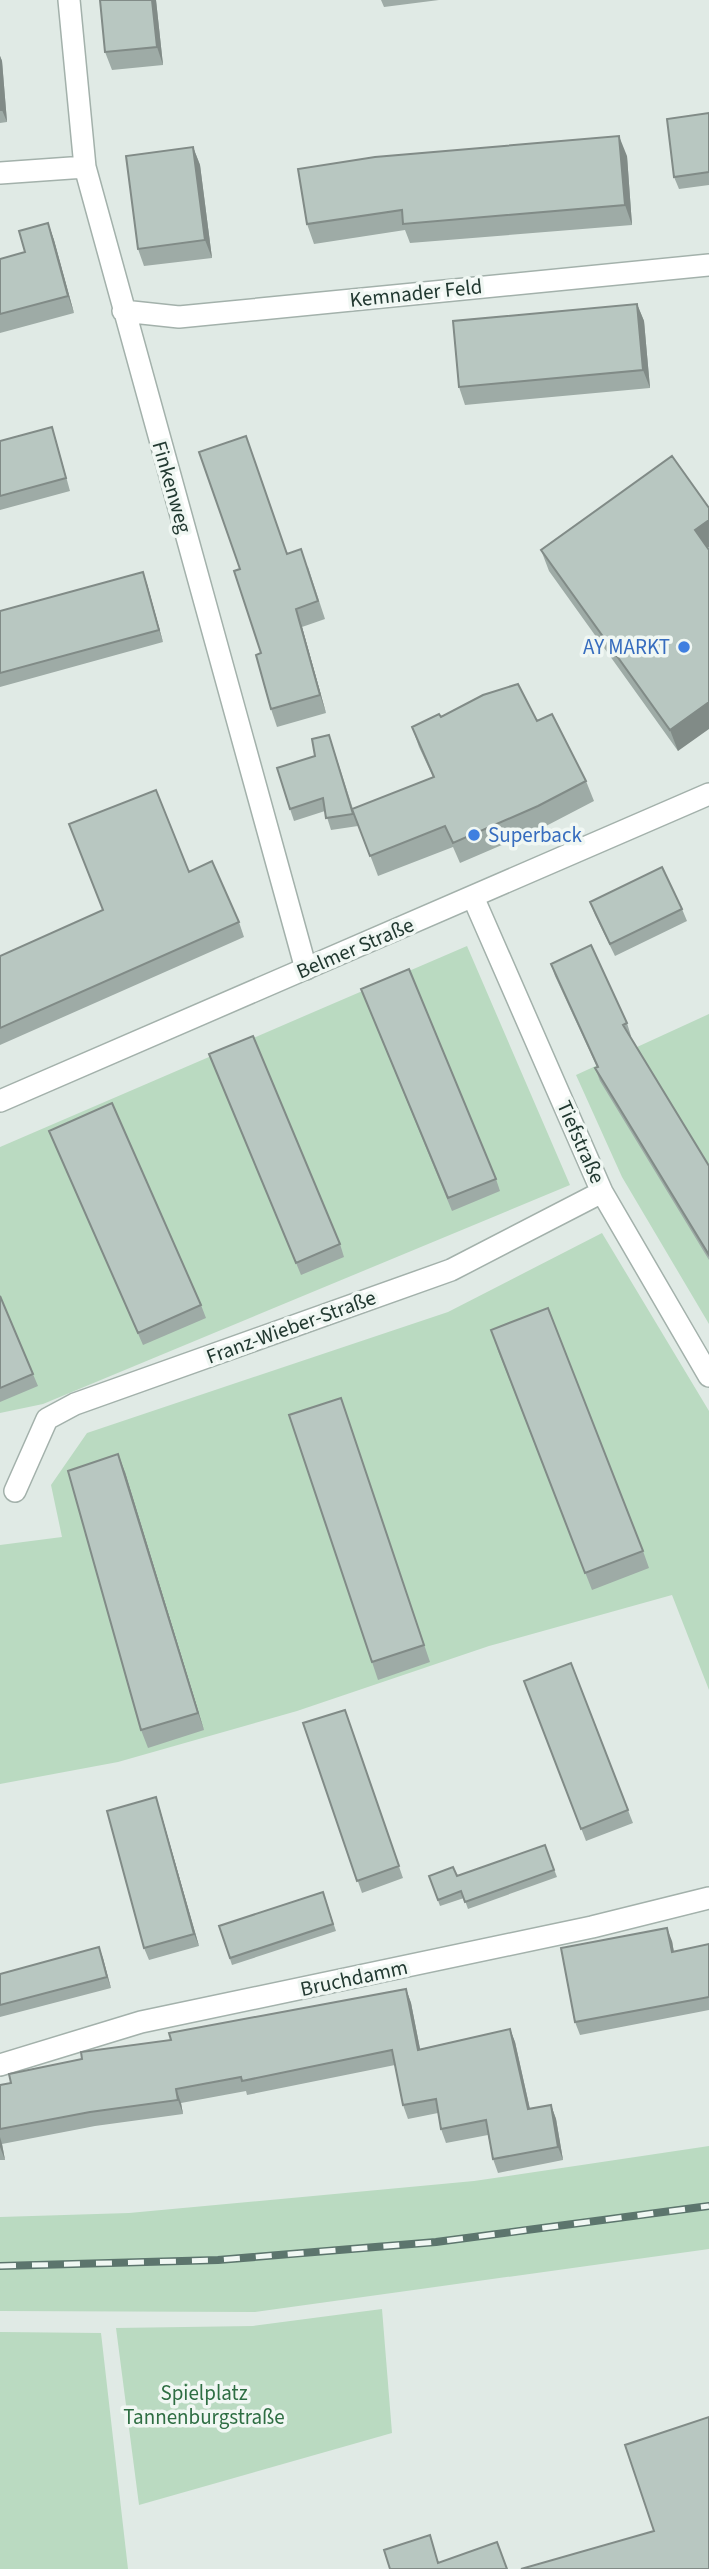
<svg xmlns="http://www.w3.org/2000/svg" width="709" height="2569" font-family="'Source Sans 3',sans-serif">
<rect width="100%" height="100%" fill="#e0eae5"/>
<path fill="#badac1" d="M467,946L570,1185L43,1404L0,1413V1147Z
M709,1014V1324L622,1177L576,1075Z
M602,1233L709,1411V1690L672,1595L489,1646L297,1711L118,1762L0,1784V1545L62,1537L51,1485L87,1433L448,1312Z
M709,2146V2249L255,2312L0,2311V2217L129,2213L474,2181Z
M382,2309L392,2433L139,2505L116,2328L253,2326Z
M0,2332L101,2333L128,2569H0Z"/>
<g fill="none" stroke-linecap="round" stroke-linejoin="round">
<defs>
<path id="minor" d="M69,0L85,167L306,969
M0,173L85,167
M123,311L179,317L709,265
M473,897L602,1192L709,1376
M15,1491L47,1419L75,1404L451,1270L602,1192
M0,2065L141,2022L592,1927L709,1898"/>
<path id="tertiary" d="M0,1101L709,794"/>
</defs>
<use href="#minor" stroke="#a3b1ab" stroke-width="24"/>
<use href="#tertiary" stroke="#a3b1ab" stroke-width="24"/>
<use href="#minor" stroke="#fff" stroke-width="21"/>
<use href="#tertiary" stroke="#fff" stroke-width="21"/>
<defs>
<path id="rail" d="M0,2266L218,2260L436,2242L709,2206"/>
</defs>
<use href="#rail" stroke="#5c756d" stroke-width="8"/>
<use href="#rail" stroke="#f0f7f3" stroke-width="5" stroke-dasharray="16" stroke-linecap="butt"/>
</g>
<path fill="#9eaba6" d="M99,0H156L163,65L112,70L105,52L100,0Z
M381,0H439L384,7Z
M0,56L2,61L7,122L0,123Z
M709,113V185L679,189L674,177Z
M193,147L200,165L212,258L144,266L138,249Z
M627,156L632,225L410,243L405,230L314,244L307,224Z
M48,223L54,240L74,313L0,333V259L25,252Z
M637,304L644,321L650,388L465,405L459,387Z
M52,427L56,440L70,491L0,510V441Z
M708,548L678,751L549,571L541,550Z
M287,553L308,567L325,619L302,627L326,713L277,727L271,709L261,653Z
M147,584L163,642L0,687V611Z
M441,717L537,721L586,781L594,801L546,826L460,863L453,847L378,876L354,813L358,826L331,830L325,811L294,821L290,809L315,756L333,747L353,809L433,777L419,747L412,727Z
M189,872L239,922L244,937L0,1045V956Z
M590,902L682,909L687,921L615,956L595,915Z
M551,964L627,1023L631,1036H630L709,1166V1260L600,1081L595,1068L597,1067L555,976Z
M361,989L496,1179L500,1191L452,1211Z
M210,1054L340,1244L344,1257L301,1275Z
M49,1131L201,1305L206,1318L143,1345Z
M0,1296L38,1386L0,1402Z
M497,1348L643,1551L649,1568L592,1590Z
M347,1416L430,1662L378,1680L372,1662Z
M125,1472L204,1730L148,1748L141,1730Z
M571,1663L633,1823L586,1841L524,1681Z
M345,1710L403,1878L362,1893L303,1723Z
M160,1810L199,1946L149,1960L144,1948Z
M545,1845L557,1877L468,1909L464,1898L440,1906L429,1876H457Z
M323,1892L336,1931L232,1965L219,1926Z
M672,1941L674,1952L709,1944V2010L580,2035L575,2022Z
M99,1947L111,1988L0,2017V1974Z
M406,1989L411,2003L420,2049L510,2029L515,2042L530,2109L551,2105L556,2119L563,2160L498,2173L493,2159L488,2135L446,2143L441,2129L438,2113L408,2119L403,2105L395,2065L247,2095L246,2091L181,2103L183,2114L95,2126L2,2144L5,2160H0V2085L11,2083L82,2059Z"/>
<path fill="#818b87" d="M152,0H156L163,65L157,47Z
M0,56L2,61L7,122L2,110L0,83Z
M619,136L627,156L632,225L625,205Z
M193,147L200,165L212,258L205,240Z
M48,223L54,240L74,313L68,296Z
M637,304L644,321L650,388L643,370Z
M709,520V547L703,552L695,530Z
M143,572L147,584L163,642L159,630Z
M296,609L302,627L326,713L320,695Z
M709,702V729L678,751L670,730Z
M118,1454L125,1472L204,1730L198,1713Z
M156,1797L160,1810L199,1946L194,1934Z
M667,1928L672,1941L676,1965L672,1952Z
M99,1947L103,1958L111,1988L107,1977Z
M406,1989L411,2003L423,2064L418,2050Z
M510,2029L515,2042L533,2123L528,2109Z
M176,2089L181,2103L183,2114L178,2100Z
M551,2105L556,2119L563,2160L558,2147Z
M0,2137L2,2144L5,2160L0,2147Z"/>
<path fill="#b8c7c1" stroke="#818b87" stroke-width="2" d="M100,0H152L157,47L105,52Z
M0,83L2,110H0Z
M709,113V172L674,177L667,119Z
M619,136L625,205L403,224L402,210L307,224L298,169L375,157Z
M193,147L205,240L138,249L126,156Z
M48,223L68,296L0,314V259L25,252L19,231Z
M637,304L643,370L459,387L453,321Z
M52,427L66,478L0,496V441Z
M246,436L287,554L301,549L318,601L296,609L320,695L271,709L256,655L261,653L234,571L240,569L199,452Z
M672,456L709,508V520L695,530L709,550V702L670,730L541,550Z
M143,572L159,630L0,673V611Z
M518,684L537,721L552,714L586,781L538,806L453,843L445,826L370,856L352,809L434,777L412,727L439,714L441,717L483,695Z
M329,735L353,814L326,818L323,798L290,809L277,768L315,756L312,739Z
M156,790L189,872L212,861L239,922L0,1028V956L103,910L69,824Z
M662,867L682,909L610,944L590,902Z
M591,945L627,1023L623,1025L709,1166V1255L595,1068L598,1067L551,964Z
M409,969L496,1179L448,1198L361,989Z
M253,1036L340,1244L296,1263L209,1054Z
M112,1103L201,1305L138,1333L49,1131Z
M0,1296L33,1374L0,1388Z
M548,1308L643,1551L585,1573L491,1330Z
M341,1398L424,1645L372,1662L289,1415Z
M118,1454L198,1713L141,1730L68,1471Z
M571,1663L628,1810L581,1829L524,1681Z
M345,1710L399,1866L357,1881L303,1723Z
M156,1797L194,1934L144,1948L107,1811Z
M545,1845L554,1870L465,1902L461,1891L438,1900L429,1876L453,1867L457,1876Z
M323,1892L333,1924L230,1958L219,1926Z
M667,1928L672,1952L709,1944V1997L575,2022L561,1948Z
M99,1947L107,1977L0,2005V1974Z
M406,1989L418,2050L510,2029L528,2109L551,2105L558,2147L493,2159L486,2120L441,2129L436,2099L403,2105L392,2050L242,2081L241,2077L176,2089L178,2100L90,2112L0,2129V2085L11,2083L9,2074L82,2059L81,2052L171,2040L169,2033Z
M709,2417V2569H521L654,2531L625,2445Z
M430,2535L438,2563L497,2542L507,2569H390L384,2550Z"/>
<g fill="#3f7fe0" stroke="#f0f7f3" stroke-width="2.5">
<circle cx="684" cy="647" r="7"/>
<circle cx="474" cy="835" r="7"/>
</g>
<g text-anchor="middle" stroke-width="7" stroke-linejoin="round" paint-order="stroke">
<g font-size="21" fill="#223931" stroke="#f0f7f3">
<text transform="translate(416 293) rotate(-6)" y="7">Kemnader Feld</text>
<text transform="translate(172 487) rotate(74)" y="7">Finkenweg</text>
<text transform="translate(355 948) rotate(-23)" y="7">Belmer Straße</text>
<text transform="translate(581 1142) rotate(66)" y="7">Tiefstraße</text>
<text transform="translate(291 1327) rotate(-20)" y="7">Franz-Wieber-Straße</text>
<text transform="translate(354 1978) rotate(-12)" y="7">Bruchdamm</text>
</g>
<g font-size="21" fill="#366cbe" stroke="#f0f7f3" text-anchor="end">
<text x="670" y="654">AY MARKT</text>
<text x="488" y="842" text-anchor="start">Superback</text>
</g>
<g font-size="21" fill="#2e6e43" stroke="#f0f7f3">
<text x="204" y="2400">Spielplatz<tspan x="204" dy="24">Tannenburgstraße</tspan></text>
</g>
</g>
</svg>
